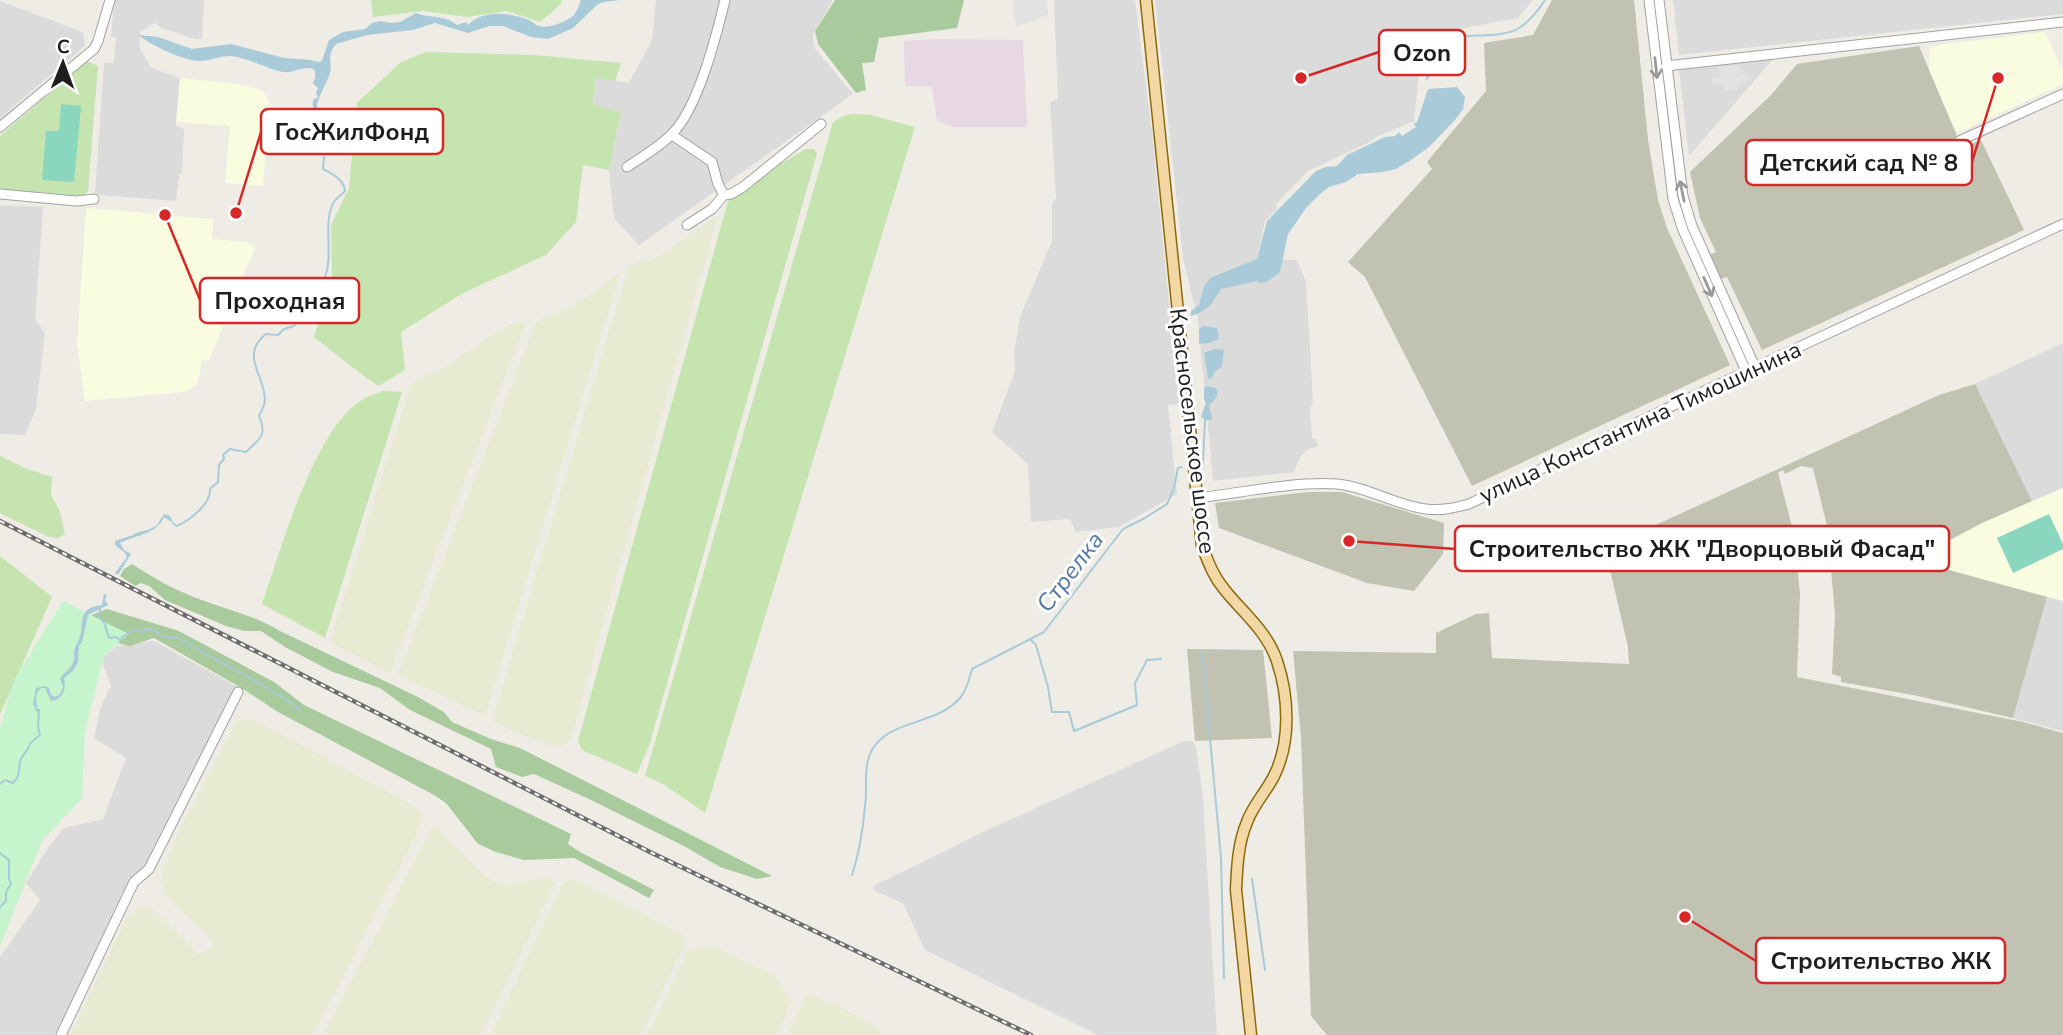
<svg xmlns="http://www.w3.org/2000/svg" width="2063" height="1035" font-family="'Nunito Sans',sans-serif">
<rect width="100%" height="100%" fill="#eeece5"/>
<path fill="#dcdbdb" d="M114,0H204L202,39H195L162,28L155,23L140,32L139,46L151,68L180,78L176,126L184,129L182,174L179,175L176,201L99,195L95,193L104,63H114L116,38L111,37Z
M656,0H833L813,34L814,47L853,94L639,245L614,218L609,170L621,112L593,105L596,78L629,83L652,40Z
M1054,0H1135L1152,132L1179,404L1168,405L1177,494L1119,527L1076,532L1070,519L1031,522L1028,464L992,432L1015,371L1014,354L1020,317L1052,241V204L1056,198L1050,102L1058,99Z
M1155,0H1533L1518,18L1443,32L1420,63L1414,121L1376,137L1372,141L1308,171L1276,204L1277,209L1265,221L1257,259L1297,260L1306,282L1313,402L1310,409L1312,438L1316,439L1318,446L1307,450L1300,457L1294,472L1213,481L1198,320L1183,258Z
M1673,0H2063V14L1679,55Z
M0,1L83,32L85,46L0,118Z
M1774,58L1689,156L1679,69Z
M0,205L43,207L35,319L45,333L36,409L25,435L0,434Z
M2063,343V488L2032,501L1975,384Z
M2047,597L2063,601V731L2013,718Z
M154,641L242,689L151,871L137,883L63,1035H0V957L40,900L26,883L48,848L64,828L103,819L126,758L94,738L100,709L111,685L103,665L104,656L117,646Z
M1184,741H1192L1196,746L1203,798L1217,1035H1098L925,950L903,903L873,890V886L996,826Z"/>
<path fill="#e7d8e3" d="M940,39L1023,40L1027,127H953L937,121L932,87L905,86L904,41Z"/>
<path fill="#fafce0" d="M2045,32L2063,71V84L1957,133L1929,71V49L1939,45Z
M180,78L239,84L262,90L269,100L263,186L225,183L230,126L176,122Z
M86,208L157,214L158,211L172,213L173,216L213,219L212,239L247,242L255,248L209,360L202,361L197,385L184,392L85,401L77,342Z
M2063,488V601L1949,570L1948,541L1982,523Z"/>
<path fill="#c1c2b1" d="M1552,0H1634L1648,140L1658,200L1667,228L1730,365L1472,486L1365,277L1348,262L1432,169L1427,162L1486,91L1484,43L1533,35Z
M1919,46L1962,148L1981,140L2024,230L1762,350L1727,277L1719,279L1709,255L1716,252L1700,218L1690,172L1772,94L1797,64Z
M1975,384L2032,501L1982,523L1948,541L1949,570L2047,597L2013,718L1918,696L1841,682V677L1832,674L1835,614L1827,526L1813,468L1801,466L1785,474L1783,470L1778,473L1793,530L1800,593L1797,677L2023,722L2063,733V1035H1327L1311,1016L1301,737L1293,651L1436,653V633L1476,614L1489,613L1492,658L1629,664L1628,647L1611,574L1606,562H1604L1602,559L1600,560L1597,546L1629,531L1634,535L1939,395Z
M1308,492H1342L1444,523L1443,554L1414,591L1367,583L1219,528L1215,503Z
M1187,649L1263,650L1272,738L1195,741Z"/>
<path fill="#e8ebd2" d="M718,215L573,732L570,741L559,747L544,744L492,721L629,265L656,258Z
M620,274L485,716L398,675L536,322L546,317L561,312L593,293L613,276Z
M513,323H526L390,673L330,642L410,387L417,379L445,367L496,332Z
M243,718L253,720L294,741L415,807L424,815L415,837L313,1035H70L127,917L138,907H147L155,912L199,954L209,949L212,941L206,933L169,900L161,883L162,873L177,835L236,723Z
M434,824L484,875L501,885L550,878L555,883L481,1035H323Z
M575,879L682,934L685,944L641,1035H490L564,882Z
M716,947L775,976L792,1002L777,1035H647L688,950Z
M806,995L833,1003L879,1028L880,1035H786Z"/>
<path fill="#c6e4af" d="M371,0H561V4L540,22L507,11L467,17L422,11L373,17Z
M426,52L534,55L621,63L615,81L596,78L593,104L621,112L609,170L583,165L576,222L546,255L463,293L401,332L405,370L379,386L361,374L314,337L332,277L331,225L349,188L357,103L401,62Z
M87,61L98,66L88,191L84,196L0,189V136Z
M855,114L871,115L915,127L705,813L663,784L645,776L833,122L845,115Z
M806,149H813L817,153L650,743L637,774L582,750L578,741L728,201L753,180Z
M383,391L402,392L325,638L262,604C281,550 313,430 363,399C368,396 376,394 383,391Z
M0,456L27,469L52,477L51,494L60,512L65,534L58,538L49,537L0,513Z
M0,556L52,597L0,715Z"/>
<path fill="#a8ca9d" d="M835,0H964L957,28L879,38L874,62L862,63L866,90L856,93L818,44L815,31Z
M132,564C153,578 175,590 199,599C227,610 254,615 280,631L416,696L444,712L452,722L491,739L520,748L772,876L757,879L720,867L684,846L591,800L534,774L522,777L496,767L491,749L410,710L380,688L333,672L285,647L261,631H244L226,626L165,600L149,586L141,583L135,586L120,576L124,569Z
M107,609L179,631L274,682L304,705L571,834L568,844L580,852L654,890L649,898L574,858L524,860L496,852L478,844L446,803L434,795L278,712L240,687L154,638L130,646L103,640L89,616Z"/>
<path fill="#c6f4cd" d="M63,601L129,634L104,656L85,732L82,798L42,841L0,946V728L14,680Z"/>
<path fill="#8ad6be" d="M61,104L81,106L74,182L42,180L46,131H59Z
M2049,514L2063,544V549L2013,573L1997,538Z"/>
<path fill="#e2e2e2" d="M1013,0H1047L1048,15L1016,27Z
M1740,65L1741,73H1747L1748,83L1737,84L1738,90L1725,91L1722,84L1712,85L1711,78L1720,77L1719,67Z"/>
<path fill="#a9cad8" d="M581,0H620L604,2L598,4L573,28L548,39L531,37L503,26H489L468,33L435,23L413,30L367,35L336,44C325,57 334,63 329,76C326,85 318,97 317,105C316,119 331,126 330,140L333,143L325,156L323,154L329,141C324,125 311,117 313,100L318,97L316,93L318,88L313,83L315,78V70C303,64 295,74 283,72C266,69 249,58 231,56C220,56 209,61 198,61C182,60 151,45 138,35L158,37L192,49L231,44L284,58L311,60L318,62L322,61L329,40L343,32L365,29L372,23L380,21L390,23L400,22L416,13C431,19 443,14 457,25L466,22L468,25C482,10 510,12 529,20C532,21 535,25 538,26C548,29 567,22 574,15C577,11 579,5 581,0Z
M1457,87L1465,97L1463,109L1455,120L1429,147L1411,160L1396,169L1383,172L1358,174L1346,182L1329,187L1320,194L1306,208L1288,234L1280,272L1267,282L1259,283L1257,281L1221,289C1211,304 1210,310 1191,316V311L1199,305L1203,289L1210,278L1257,259L1267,221L1316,171L1326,167L1337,166L1347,155L1385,137L1395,136L1399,132L1402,136L1416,127L1414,124L1417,122L1428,89Z
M1202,326L1217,328L1219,339L1209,343L1199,344V330Z
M1214,349L1224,350L1222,367L1215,371L1212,378L1208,379L1204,353Z
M1207,386L1216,388C1220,397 1214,400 1209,406L1212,417L1211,420H1205L1201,416L1206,403L1204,399V388Z
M164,514L170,516L174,524L164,517C157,534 136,535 120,543L124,550L131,554L118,575L115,573L127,557L125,553L115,545V541L148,530L157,525Z
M104,594L107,595L105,600L108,605L88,615L82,642L79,646L78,662L74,670L64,678C66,689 64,699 51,701L45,688H41L38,691L36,696L37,709H40L39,716L33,704L36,688L45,686L49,688L51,695L55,697L60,694L63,687L60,679C64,672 70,670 73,663C75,657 73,654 75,648C77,643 80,638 81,632C83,614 82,608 102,605Z"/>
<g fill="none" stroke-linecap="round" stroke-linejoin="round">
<path stroke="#a9cad8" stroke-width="2" d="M1427,79C1432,68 1436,54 1444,44C1456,30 1498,41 1519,28C1530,21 1538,11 1545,0
M1200,465L1203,464L1205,419
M174,524L177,526C190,520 211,504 210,489L218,482L219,465L224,459L223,455L230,449L246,452C259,439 268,436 259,416C261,411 265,406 265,400C265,375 239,355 266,334L278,335L284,329L294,326L298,319L290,305C296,281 320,293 325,277C334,253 322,222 334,202C336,198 342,195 345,191C344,179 332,174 323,169L324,157
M136,534L147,531
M100,609L98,617L104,622L109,638L116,637L121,641L122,637L136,629L143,632L146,629H153L161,636L178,638L280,695L301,710
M1031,640L1036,645L1048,687L1052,712H1069L1074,731L1137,705L1135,683L1147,660L1161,659
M1202,651L1221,858L1224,978
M0,784L5,780L13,783C22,775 17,769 21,759C24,752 29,751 30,743L40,735L38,727L39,714
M0,853L9,860V879L11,883L6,892V901L0,907
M852,875C859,854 863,829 865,806C868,787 862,766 873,748C892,719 937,725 960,698C967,690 969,679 972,669L1044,632L1123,529L1145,518L1167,504L1174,488L1178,468L1182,467
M1252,879L1265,970"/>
<defs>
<path id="minor" d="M1649,0L1673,199L1683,230L1746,371
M1659,0L1683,196L1692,226L1755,367
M1666,66L2063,22
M0,127L94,49L98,41L110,0
M672,135L712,162L718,184L724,195
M1959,141L2063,94
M627,167C642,157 659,147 671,135C698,109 716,37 725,0
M0,194L76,201L94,199
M687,225L712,209L724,195L731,194L743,187L821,124
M1197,498C1241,493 1294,481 1337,484C1368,487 1395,505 1426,509C1441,511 1454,508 1469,504L1640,421L2063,224
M61,1035L134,882L149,869L238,692"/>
<path id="major" d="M1146,0L1202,546C1208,561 1213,576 1224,589C1243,613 1267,631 1277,661C1289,697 1291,742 1274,776C1266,792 1253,805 1247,822C1238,843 1237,867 1236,890L1251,1035"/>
</defs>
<use href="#minor" stroke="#a2a2a2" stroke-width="11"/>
<use href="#major" stroke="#8b6a0d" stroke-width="13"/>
<use href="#minor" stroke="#fff" stroke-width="9"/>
<use href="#major" stroke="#f3d7a5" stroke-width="10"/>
<defs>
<path id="rail" d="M0,521L650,852L1031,1035"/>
</defs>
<use href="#rail" stroke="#6c6c6c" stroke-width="4.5"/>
<use href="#rail" stroke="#fff" stroke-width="2" stroke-dasharray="5" stroke-linecap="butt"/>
</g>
<defs><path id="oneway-shaft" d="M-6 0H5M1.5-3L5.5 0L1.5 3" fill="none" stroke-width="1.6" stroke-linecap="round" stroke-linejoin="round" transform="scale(1.75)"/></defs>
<g stroke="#9a9a9a">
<use href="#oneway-shaft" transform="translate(1656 68) rotate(84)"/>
<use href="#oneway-shaft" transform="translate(1682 191) rotate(-102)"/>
<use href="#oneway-shaft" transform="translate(1708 287) rotate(66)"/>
</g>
<g text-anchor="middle" stroke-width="6" stroke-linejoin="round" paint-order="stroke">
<g font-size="23" fill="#1e1e1e" stroke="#fff">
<text transform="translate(1640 422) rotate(-25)" y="8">улица Константина Тимошинина</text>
<text transform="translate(1193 431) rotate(83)" y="8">Красносельское шоссе</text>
</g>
<g font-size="24" font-style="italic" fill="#5377a5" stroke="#fff">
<text transform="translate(1070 572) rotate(-53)" y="8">Стрелка</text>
</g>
</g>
<path fill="none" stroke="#d62828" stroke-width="2.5" d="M1301 78L1379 52M236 213L261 132M1998 78L1972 162M165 215L200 300M1349 541L1455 549M1685 917L1756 961"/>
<g fill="#d62828" stroke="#fff" stroke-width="2.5">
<circle cx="1301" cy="78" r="7"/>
<circle cx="236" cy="213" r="7"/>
<circle cx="1998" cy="78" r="7"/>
<circle cx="165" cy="215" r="7"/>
<circle cx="1349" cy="541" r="7"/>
<circle cx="1685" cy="917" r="7"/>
</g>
<g fill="#fff" stroke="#d62828" stroke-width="2.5">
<rect x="1379" y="30" width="86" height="45" rx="7"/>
<rect x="261" y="109" width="182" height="45" rx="7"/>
<rect x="1746" y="140" width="226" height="45" rx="7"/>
<rect x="200" y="278" width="159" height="45" rx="7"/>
<rect x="1455" y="526" width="494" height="45" rx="7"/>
<rect x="1756" y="938" width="249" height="45" rx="7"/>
</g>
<g font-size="24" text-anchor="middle" font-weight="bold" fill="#1e1e1e">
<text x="1422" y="61">Ozon</text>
<text x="352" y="140">ГосЖилФонд</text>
<text x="1859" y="171">Детский сад № 8</text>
<text x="280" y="309">Проходная</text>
<text x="1702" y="557">Строительство ЖК "Дворцовый Фасад"</text>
<text x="1881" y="969">Строительство ЖК</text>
</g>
<g transform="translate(63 63) rotate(1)" stroke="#ffffff" stroke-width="5" paint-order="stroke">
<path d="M0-5L12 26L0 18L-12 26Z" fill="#1e1e1e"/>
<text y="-10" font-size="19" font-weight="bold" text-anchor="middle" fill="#1e1e1e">С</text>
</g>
</svg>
